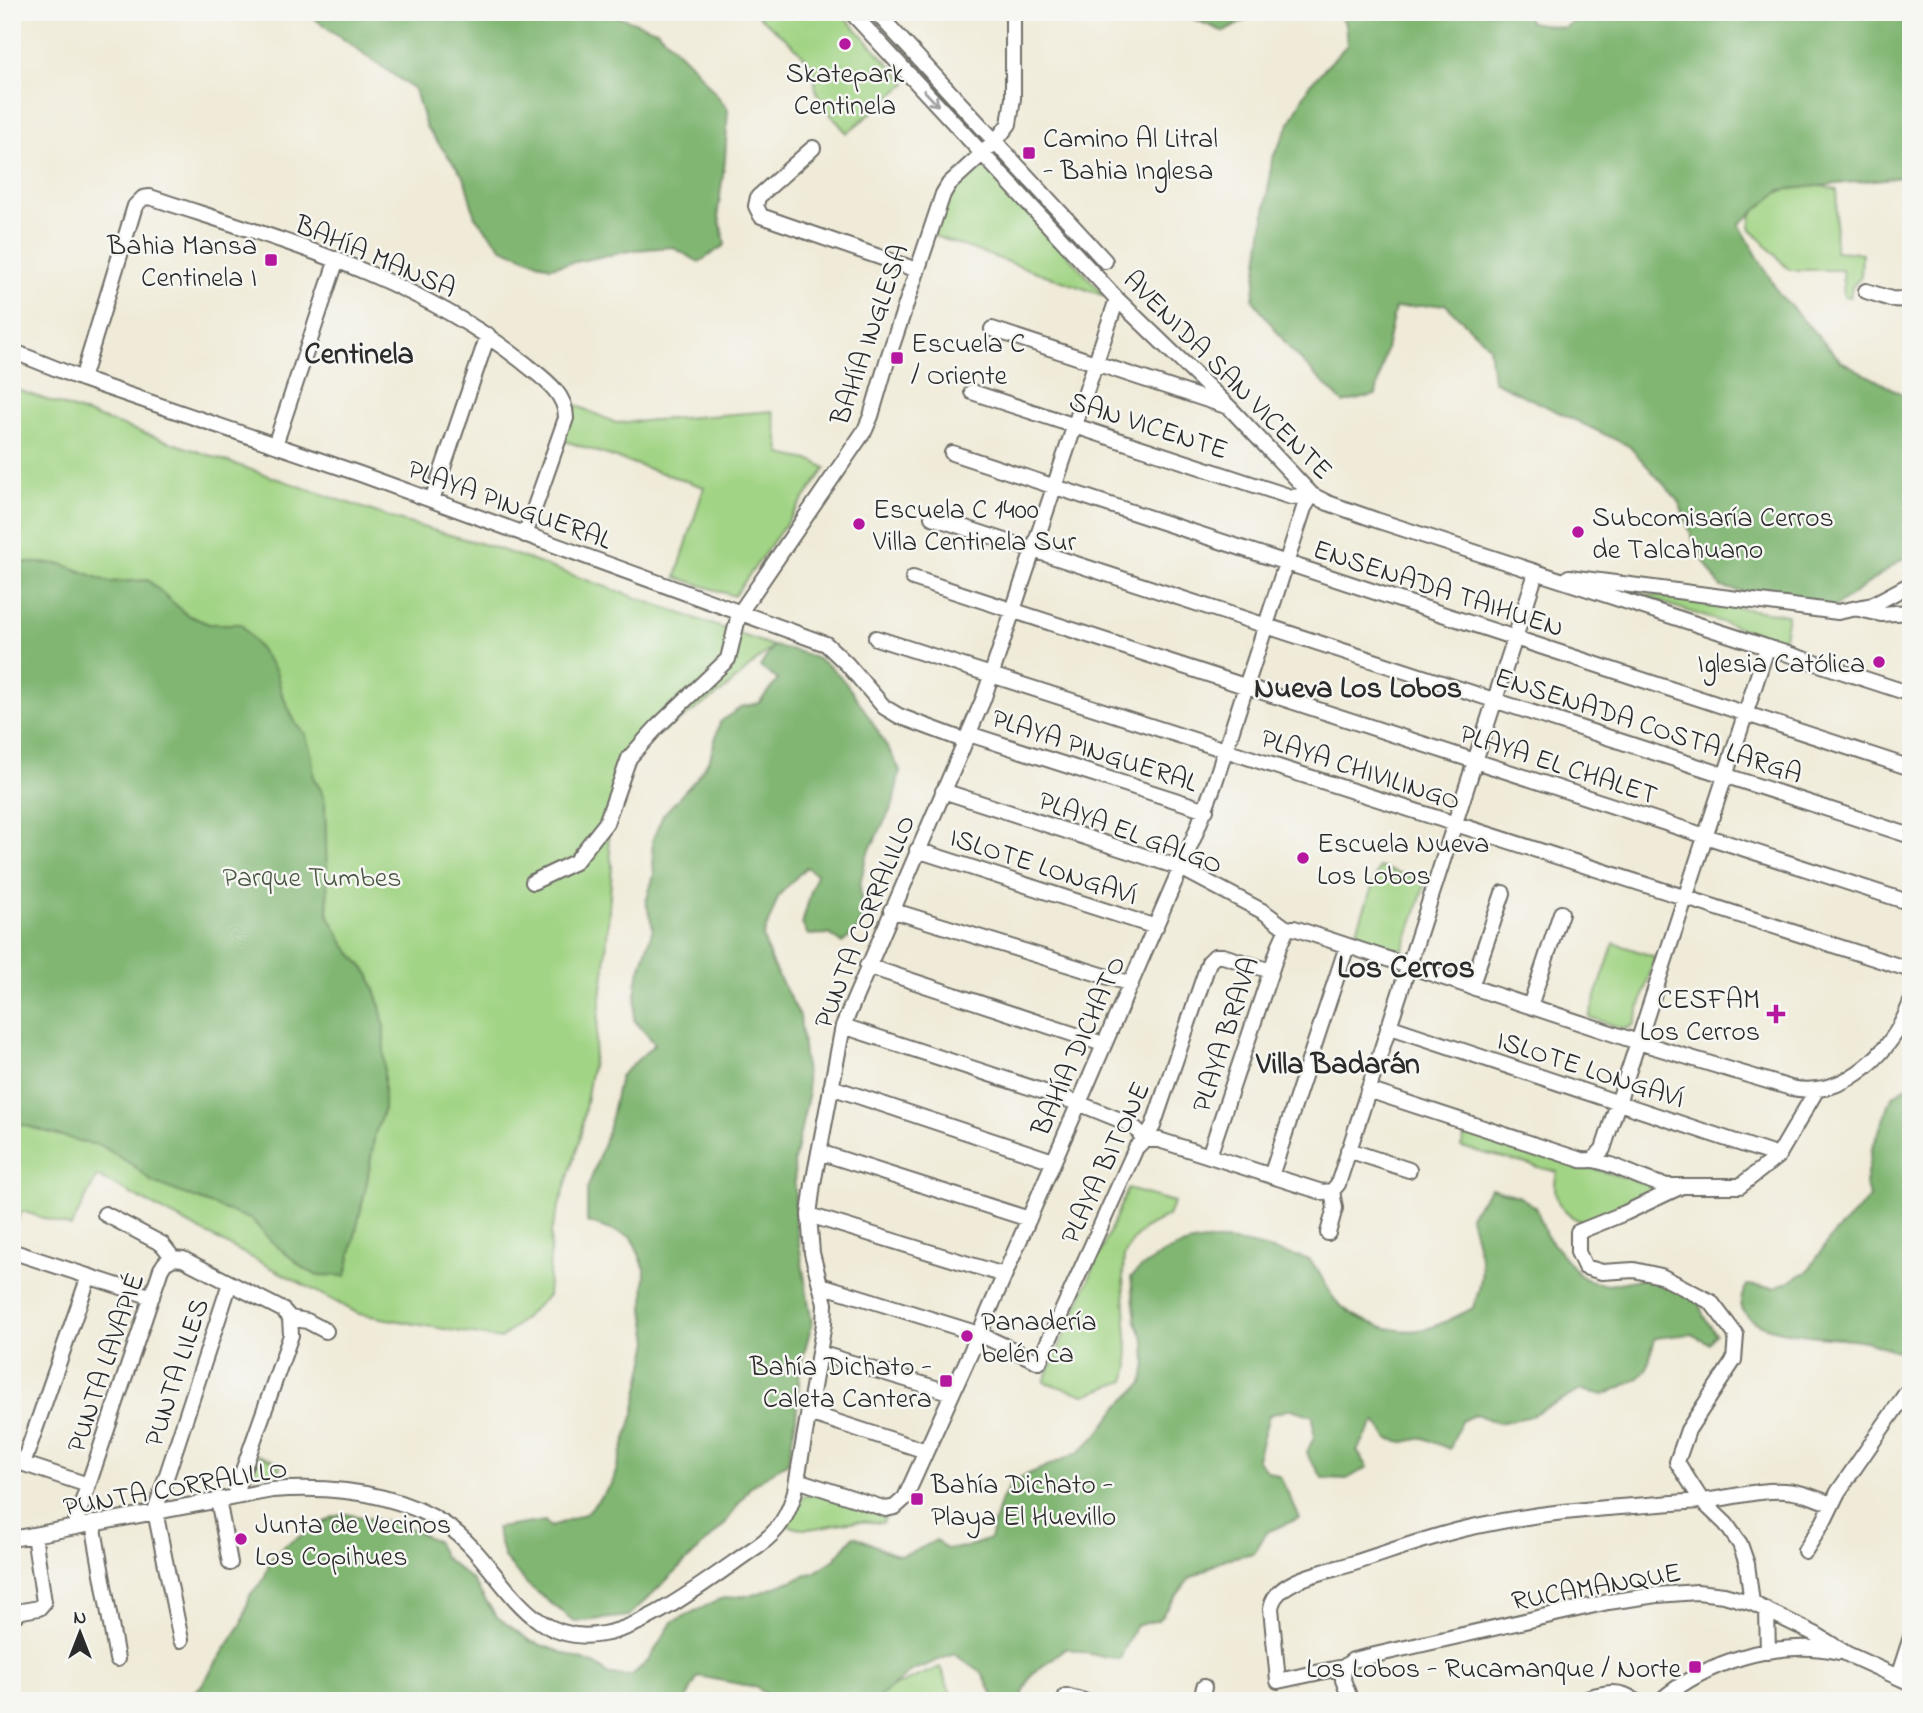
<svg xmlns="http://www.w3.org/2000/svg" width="1923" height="1713" font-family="'Indie Flower',sans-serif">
<rect width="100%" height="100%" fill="#f6f6f2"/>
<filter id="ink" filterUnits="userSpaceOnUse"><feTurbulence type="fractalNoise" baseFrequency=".0143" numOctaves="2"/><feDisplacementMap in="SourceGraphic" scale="14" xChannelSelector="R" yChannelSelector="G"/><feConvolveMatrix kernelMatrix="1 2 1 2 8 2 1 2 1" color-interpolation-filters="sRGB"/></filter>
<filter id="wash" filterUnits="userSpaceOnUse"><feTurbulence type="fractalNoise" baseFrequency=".00686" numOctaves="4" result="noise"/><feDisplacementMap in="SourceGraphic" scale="28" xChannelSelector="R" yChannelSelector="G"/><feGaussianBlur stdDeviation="1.57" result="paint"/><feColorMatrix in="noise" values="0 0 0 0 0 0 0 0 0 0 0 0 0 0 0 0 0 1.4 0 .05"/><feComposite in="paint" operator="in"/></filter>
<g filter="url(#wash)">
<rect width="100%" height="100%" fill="#f0ebd8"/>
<path fill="#a1d484" stroke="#668058" stroke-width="2" d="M753,12H840L907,83L847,133C836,120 821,107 816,89C814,84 816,78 814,73C806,51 771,27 753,12Z
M980,159L1105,296L931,235L950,185Z
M1802,181L1837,190L1835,251L1862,253L1861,277L1852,287L1850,297H1844L1842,270H1789L1750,228L1753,206Z
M12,388L401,521L496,548L773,646L722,692L626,756L606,823L612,866L605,966L594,1054L580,1139L551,1232L548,1296L501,1339L359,1314L97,1176L71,1227L22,1211L12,1232Z
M573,404L616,423L773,411L781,454L813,461L826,468L734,596L676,577L704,487L562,440Z
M1629,592L1788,615L1783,642Z
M1379,867L1426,881L1404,948L1397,951L1355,936Z
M1614,943L1655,957L1634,1025L1625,1029L1589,1017Z
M1466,1133L1652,1185L1653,1194L1617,1207L1615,1211L1586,1223C1561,1215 1550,1199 1557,1172L1461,1147Z
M1128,1189L1174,1202L1168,1216L1144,1229L1133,1240L1124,1256L1123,1278L1129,1367L1125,1381L1085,1395L1044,1382Z
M258,1455L281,1463L278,1472L255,1476L253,1469Z
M818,1493L886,1515L883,1523C868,1522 852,1520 837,1524C819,1527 805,1533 787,1525L802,1497Z
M940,1667L954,1701H859Z"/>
<path fill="#80b672" stroke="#56704e" stroke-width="2" d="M305,12H606L657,30L694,67L728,109L725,160L718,211L725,245L699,262L672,247L635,250L550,267L502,248L475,217L464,177L426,127L415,90Z
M1177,12H1261L1224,32Z
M1338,12H1524L1530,22L1564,28L1588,12H1911V176L1781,190L1739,224L1779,294L1841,361L1911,399V553L1829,611L1721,587L1698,552L1678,500L1629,446L1493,381L1489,346L1445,304L1395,308L1376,395L1343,403L1291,350L1253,300L1272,159L1309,85L1347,45L1345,24Z
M12,562L62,564L109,582L148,580L187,615L209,624H241L276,671L282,694L296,724L305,733L312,756L314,779L321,790L325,802L328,914L344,944L369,974L378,998L384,1024V1109L375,1134L367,1182L346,1276L316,1275L303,1268L271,1241L252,1220L152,1182L134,1166L100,1145L86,1143L12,1122Z
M773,646C791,649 814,655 829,666C852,683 885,744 900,770L893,805L866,857L860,885L862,917L856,932L842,943L829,934L808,935L802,924L816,874L806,867L779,895L763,937L772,964L800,1016L808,1096L794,1161L796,1225L812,1324L800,1368L796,1418L788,1462L751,1486L724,1525L629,1616L575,1622L528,1585L504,1558L496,1528L545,1521L550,1527L587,1513L612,1484L634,1413L649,1341L644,1309L645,1269L632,1237L587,1222V1190L608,1131L620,1076L655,1044L634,1020L637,980L653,928L646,902L654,875L652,841L663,815L696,779L710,758L720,722L741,707L759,703L778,680L760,667Z
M1911,1083V1341L1896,1351C1884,1347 1872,1342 1859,1340C1835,1335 1741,1339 1741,1301C1741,1296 1745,1290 1747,1285L1775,1288L1807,1272L1831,1237L1870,1198L1865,1183L1872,1149L1892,1097Z
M1491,1188L1518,1196L1536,1207L1546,1235L1578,1274L1590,1281L1608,1285L1666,1274L1698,1301L1704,1317L1716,1334L1709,1343L1691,1334L1655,1338L1647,1369L1638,1379L1604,1395L1581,1390L1528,1417L1498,1423L1476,1414L1461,1421L1450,1449L1424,1438L1404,1442L1388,1439L1375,1421L1357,1451L1368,1467L1347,1479L1323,1478L1310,1460L1307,1452L1314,1437L1313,1416L1291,1409L1269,1415L1257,1459L1267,1471L1280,1477L1300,1518L1267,1532L1254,1553L1225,1559L1190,1578L1158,1620L1135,1626L1120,1659L1107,1658L1066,1648L1031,1675L1020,1701L994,1697L982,1673L954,1654L911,1671L875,1701H777L755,1687L698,1676L685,1701H182L201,1686L242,1623L250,1595L264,1579L271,1559L284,1546L333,1517L346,1514L403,1525L436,1541L444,1557L472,1580L496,1616L530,1641L596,1665L609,1675L631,1676L649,1660L672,1622L720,1599L757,1594L815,1572L835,1559L854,1536C897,1553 891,1566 936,1540L946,1549L967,1547L990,1539L999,1505L1012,1481L1078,1453L1097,1435L1119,1406L1143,1383L1146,1363L1145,1342L1136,1322L1131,1277C1177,1234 1221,1234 1279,1252C1288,1255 1302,1255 1310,1261C1322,1272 1325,1289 1336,1301C1356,1322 1401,1337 1429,1328C1444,1323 1459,1315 1473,1308C1490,1263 1478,1258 1470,1215Z"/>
</g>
<g filter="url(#ink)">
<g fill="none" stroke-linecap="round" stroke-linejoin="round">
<defs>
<path id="minor" d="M851,12L1117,299L1230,408L1312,495L1328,503L1376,520L1911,694
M876,12L1105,261
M813,148L758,197L756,206L761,216L917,270
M1866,291L1891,299L1911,300
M992,329L1226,406
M12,351L82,379L360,474L826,644L847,664L884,707L899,716L966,741
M82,379L135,206L143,198L150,197C280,240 414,276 523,362C541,377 566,392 566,418L525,535
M972,392L1291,497L1312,495
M275,445L337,259
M952,453L1911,768
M432,500L488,335
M932,517L1911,836
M1569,577L1838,612L1872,605L1911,584
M913,578L1911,903
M1859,609L1881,614L1911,612
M876,638L1911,970
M969,734L1206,810
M943,791L1181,868L1264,912L1287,929L1294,928L1638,1042L1791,1088C1846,1099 1893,1051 1911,1002
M917,850L1156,927
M533,882L575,862L606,823L629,758L657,727L728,659L739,614L865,430L871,416L888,358L943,194L949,184L995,142L1009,124L1013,98V12
M891,910L1131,984
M867,966L1103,1044
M1471,987L1503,893
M1530,1006L1561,913
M843,1026L1078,1103L1130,1124L1138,1131L1144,1140
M1388,1026L1778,1156
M831,1087L1053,1161
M1368,1090L1581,1160C1587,1161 1593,1159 1598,1161C1620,1166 1649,1184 1669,1186H1740L1778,1156L1816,1091
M1144,1140H1159L1322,1192L1332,1191
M1348,1150L1409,1170
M819,1152L1029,1219
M1209,1156L1280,944L1287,929
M1594,1159L1603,1149L1767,648
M1271,1176L1347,946
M1682,1186L1625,1213L1578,1232V1252L1585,1267L1602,1272L1634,1270L1661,1276L1711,1302L1736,1335L1734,1360L1688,1430L1677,1462L1702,1501L1726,1524L1740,1544L1747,1564L1752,1603
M105,1214L162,1244L173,1258
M809,1215L1004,1275
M1328,1233L1335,1208L1332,1191L1338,1184L1536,573
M17,1253L152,1297
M173,1258L183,1259L283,1310L290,1318L307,1321L326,1331
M821,1285L979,1334L1039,1362L1136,1148L1144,1140L1153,1126L1209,962L1215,956H1223L1271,971
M819,1353L952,1393
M809,1413L926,1451
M12,1460L88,1485
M23,1464L89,1276
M797,1480L886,1509L895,1507L905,1498L979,1334L1194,837L1214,785L1304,508L1312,495
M234,1496L291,1335L290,1318
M218,1499L230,1563
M1831,1504C1816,1498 1801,1492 1785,1491C1757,1489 1728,1499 1700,1501C1623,1507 1544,1510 1468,1528C1428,1537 1389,1552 1351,1564C1327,1572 1275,1579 1271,1608L1278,1681L1344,1667L1353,1660L1608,1602L1657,1595L1697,1592L1724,1595L1752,1603L1815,1634L1847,1654L1911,1683
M93,1523L117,1659
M74,1527L161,1269L165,1263L173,1258
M12,1539L272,1490C330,1486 396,1492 446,1525C501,1561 522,1649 603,1634C652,1626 717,1573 759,1545C779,1531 789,1514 795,1491L824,1324L825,1304L812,1253L809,1215L813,1184L843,1026L983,700L1117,299
M1805,1551L1824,1521L1838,1492L1911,1386
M1767,1610L1768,1652
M12,1617L22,1611L39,1608L44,1602L34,1535
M181,1640L155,1511L230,1283
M1344,1667L1343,1680L1351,1701
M1898,1677L1911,1637
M1066,1696L1084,1701
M1201,1701L1204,1687
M1575,1701C1596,1696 1617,1686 1635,1701
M1660,1701C1705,1662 1779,1638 1839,1652"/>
</defs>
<use href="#minor" stroke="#706e68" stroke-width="18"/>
<use href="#minor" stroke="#fff" stroke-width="14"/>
</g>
<defs><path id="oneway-shaft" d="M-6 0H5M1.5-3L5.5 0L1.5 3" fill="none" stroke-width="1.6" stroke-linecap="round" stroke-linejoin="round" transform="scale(1.75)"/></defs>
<use stroke="#a0a0a0" href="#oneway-shaft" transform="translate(931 98) rotate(47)"/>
</g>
<g fill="#b5179e" stroke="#f6f6f2" stroke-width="2.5">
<circle cx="845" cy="44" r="7"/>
<rect x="1022" y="146" width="14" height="14" rx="3.5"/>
<rect x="264" y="253" width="14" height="14" rx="3.5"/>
<rect x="890" y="351" width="14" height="14" rx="3.5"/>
<circle cx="859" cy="524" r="7"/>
<circle cx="1578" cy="532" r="7"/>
<circle cx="1879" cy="662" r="7"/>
<circle cx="1303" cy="858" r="7"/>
<path d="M1772.5 1003.5h7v7h7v7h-7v7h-7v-7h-7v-7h7z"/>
<circle cx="967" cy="1336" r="7"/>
<rect x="939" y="1374" width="14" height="14" rx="3.5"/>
<rect x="910" y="1492" width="14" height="14" rx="3.5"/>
<circle cx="241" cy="1539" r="7"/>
<rect x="1688" y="1660" width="14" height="14" rx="3.5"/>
</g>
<g text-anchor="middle" stroke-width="5" stroke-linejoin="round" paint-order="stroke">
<g font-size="28" fill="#2b2b2b" stroke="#f6f6f2" text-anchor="start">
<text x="845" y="82" text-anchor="middle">Skatepark<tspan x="845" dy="32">Centinela</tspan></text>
<text x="1043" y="147">Camino Al Litral<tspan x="1043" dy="32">- Bahia Inglesa</tspan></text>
<text x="257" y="254" text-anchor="end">Bahia Mansa<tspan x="257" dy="32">Centinela I</tspan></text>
<text x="911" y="352">Escuela C<tspan x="911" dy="32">/ Oriente</tspan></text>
<text x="873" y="518">Escuela C 1400<tspan x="873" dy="32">Villa Centinela Sur</tspan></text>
<text x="1592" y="526">Subcomisaría Cerros<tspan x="1592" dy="32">de Talcahuano</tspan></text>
<text x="1865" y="672" text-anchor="end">Iglesia Católica</text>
<text x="1317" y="852">Escuela Nueva<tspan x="1317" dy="32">Los Lobos</tspan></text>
<text x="1760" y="1008" text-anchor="end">CESFAM<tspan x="1760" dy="32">Los Cerros</tspan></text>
<text x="981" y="1330">Panadería<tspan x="981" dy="32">belén ca</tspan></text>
<text x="932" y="1375" text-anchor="end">Bahía Dichato -<tspan x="932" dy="32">Caleta Cantera</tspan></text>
<text x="931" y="1493">Bahía Dichato -<tspan x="931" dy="32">Playa El Huevillo</tspan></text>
<text x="255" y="1533">Junta de Vecinos<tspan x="255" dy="32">Los Copihues</tspan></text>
<text x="1681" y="1677" text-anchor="end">Los Lobos - Rucamanque / Norte</text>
</g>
<g font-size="28" fill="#2b2b2b" stroke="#f6f6f2">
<text transform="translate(376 255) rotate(23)" y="10">BAHÍA MANSA</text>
<text transform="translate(868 334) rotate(-71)" y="10">BAHÍA INGLESA</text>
<text transform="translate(1229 374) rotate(45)" y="10">AVENIDA SAN VICENTE</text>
<text transform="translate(1149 424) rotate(18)" y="10">SAN VICENTE</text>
<text transform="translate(510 503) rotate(20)" y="10">PLAYA PINGUERAL</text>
<text transform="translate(1439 587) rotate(18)" y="10">ENSENADA TAIHUEN</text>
<text transform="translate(1649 724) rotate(18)" y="10">ENSENADA COSTA LARGA</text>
<text transform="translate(1095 749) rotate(18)" y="10">PLAYA PINGUERAL</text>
<text transform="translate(1559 763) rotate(18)" y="10">PLAYA EL CHALET</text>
<text transform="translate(1361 768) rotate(18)" y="10">PLAYA CHIVILINGO</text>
<text transform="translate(1131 831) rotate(20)" y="10">PLAYA EL GALGO</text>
<text transform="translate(1044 865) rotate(18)" y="10">ISLOTE LONGAVÍ</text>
<text transform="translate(863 921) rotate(-68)" y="10">PUNTA CORRALILLO</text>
<text transform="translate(1224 1034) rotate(-72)" y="10">PLAYA BRAVA</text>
<text transform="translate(1077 1045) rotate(-66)" y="10">BAHÍA DICHATO</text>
<text transform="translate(1591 1068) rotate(18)" y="10">ISLOTE LONGAVÍ</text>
<text transform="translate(1104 1162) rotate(-65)" y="10">PLAYA BITONE</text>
<text transform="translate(104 1362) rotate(-71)" y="10">PUNTA LAVAPIÉ</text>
<text transform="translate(175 1372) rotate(-72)" y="10">PUNTA LILES</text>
<text transform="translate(175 1486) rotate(-10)" y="10">PUNTA CORRALILLO</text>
<text transform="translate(1596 1585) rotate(-10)" y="10">RUCAMANQUE</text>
</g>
<g font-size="28" fill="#485541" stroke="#f6f6f2">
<text x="312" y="886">Parque Tumbes</text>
</g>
<g font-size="30" font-weight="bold" fill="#2b2b2b" stroke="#f6f6f2">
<text x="359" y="363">Centinela</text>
<text x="1358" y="697">Nueva Los Lobos</text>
<text x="1338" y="1073">Villa Badarán</text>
</g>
<g font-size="32" font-weight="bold" fill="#2b2b2b" stroke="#f6f6f2">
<text x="1406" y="977">Los Cerros</text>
</g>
</g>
<rect width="1923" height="1713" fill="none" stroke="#f6f6f2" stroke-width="42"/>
<g transform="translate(80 1633)" stroke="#f6f6f2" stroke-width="5" paint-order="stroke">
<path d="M0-5L12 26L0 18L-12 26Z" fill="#2b2b2b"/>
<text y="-10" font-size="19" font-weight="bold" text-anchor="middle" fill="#2b2b2b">N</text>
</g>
</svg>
